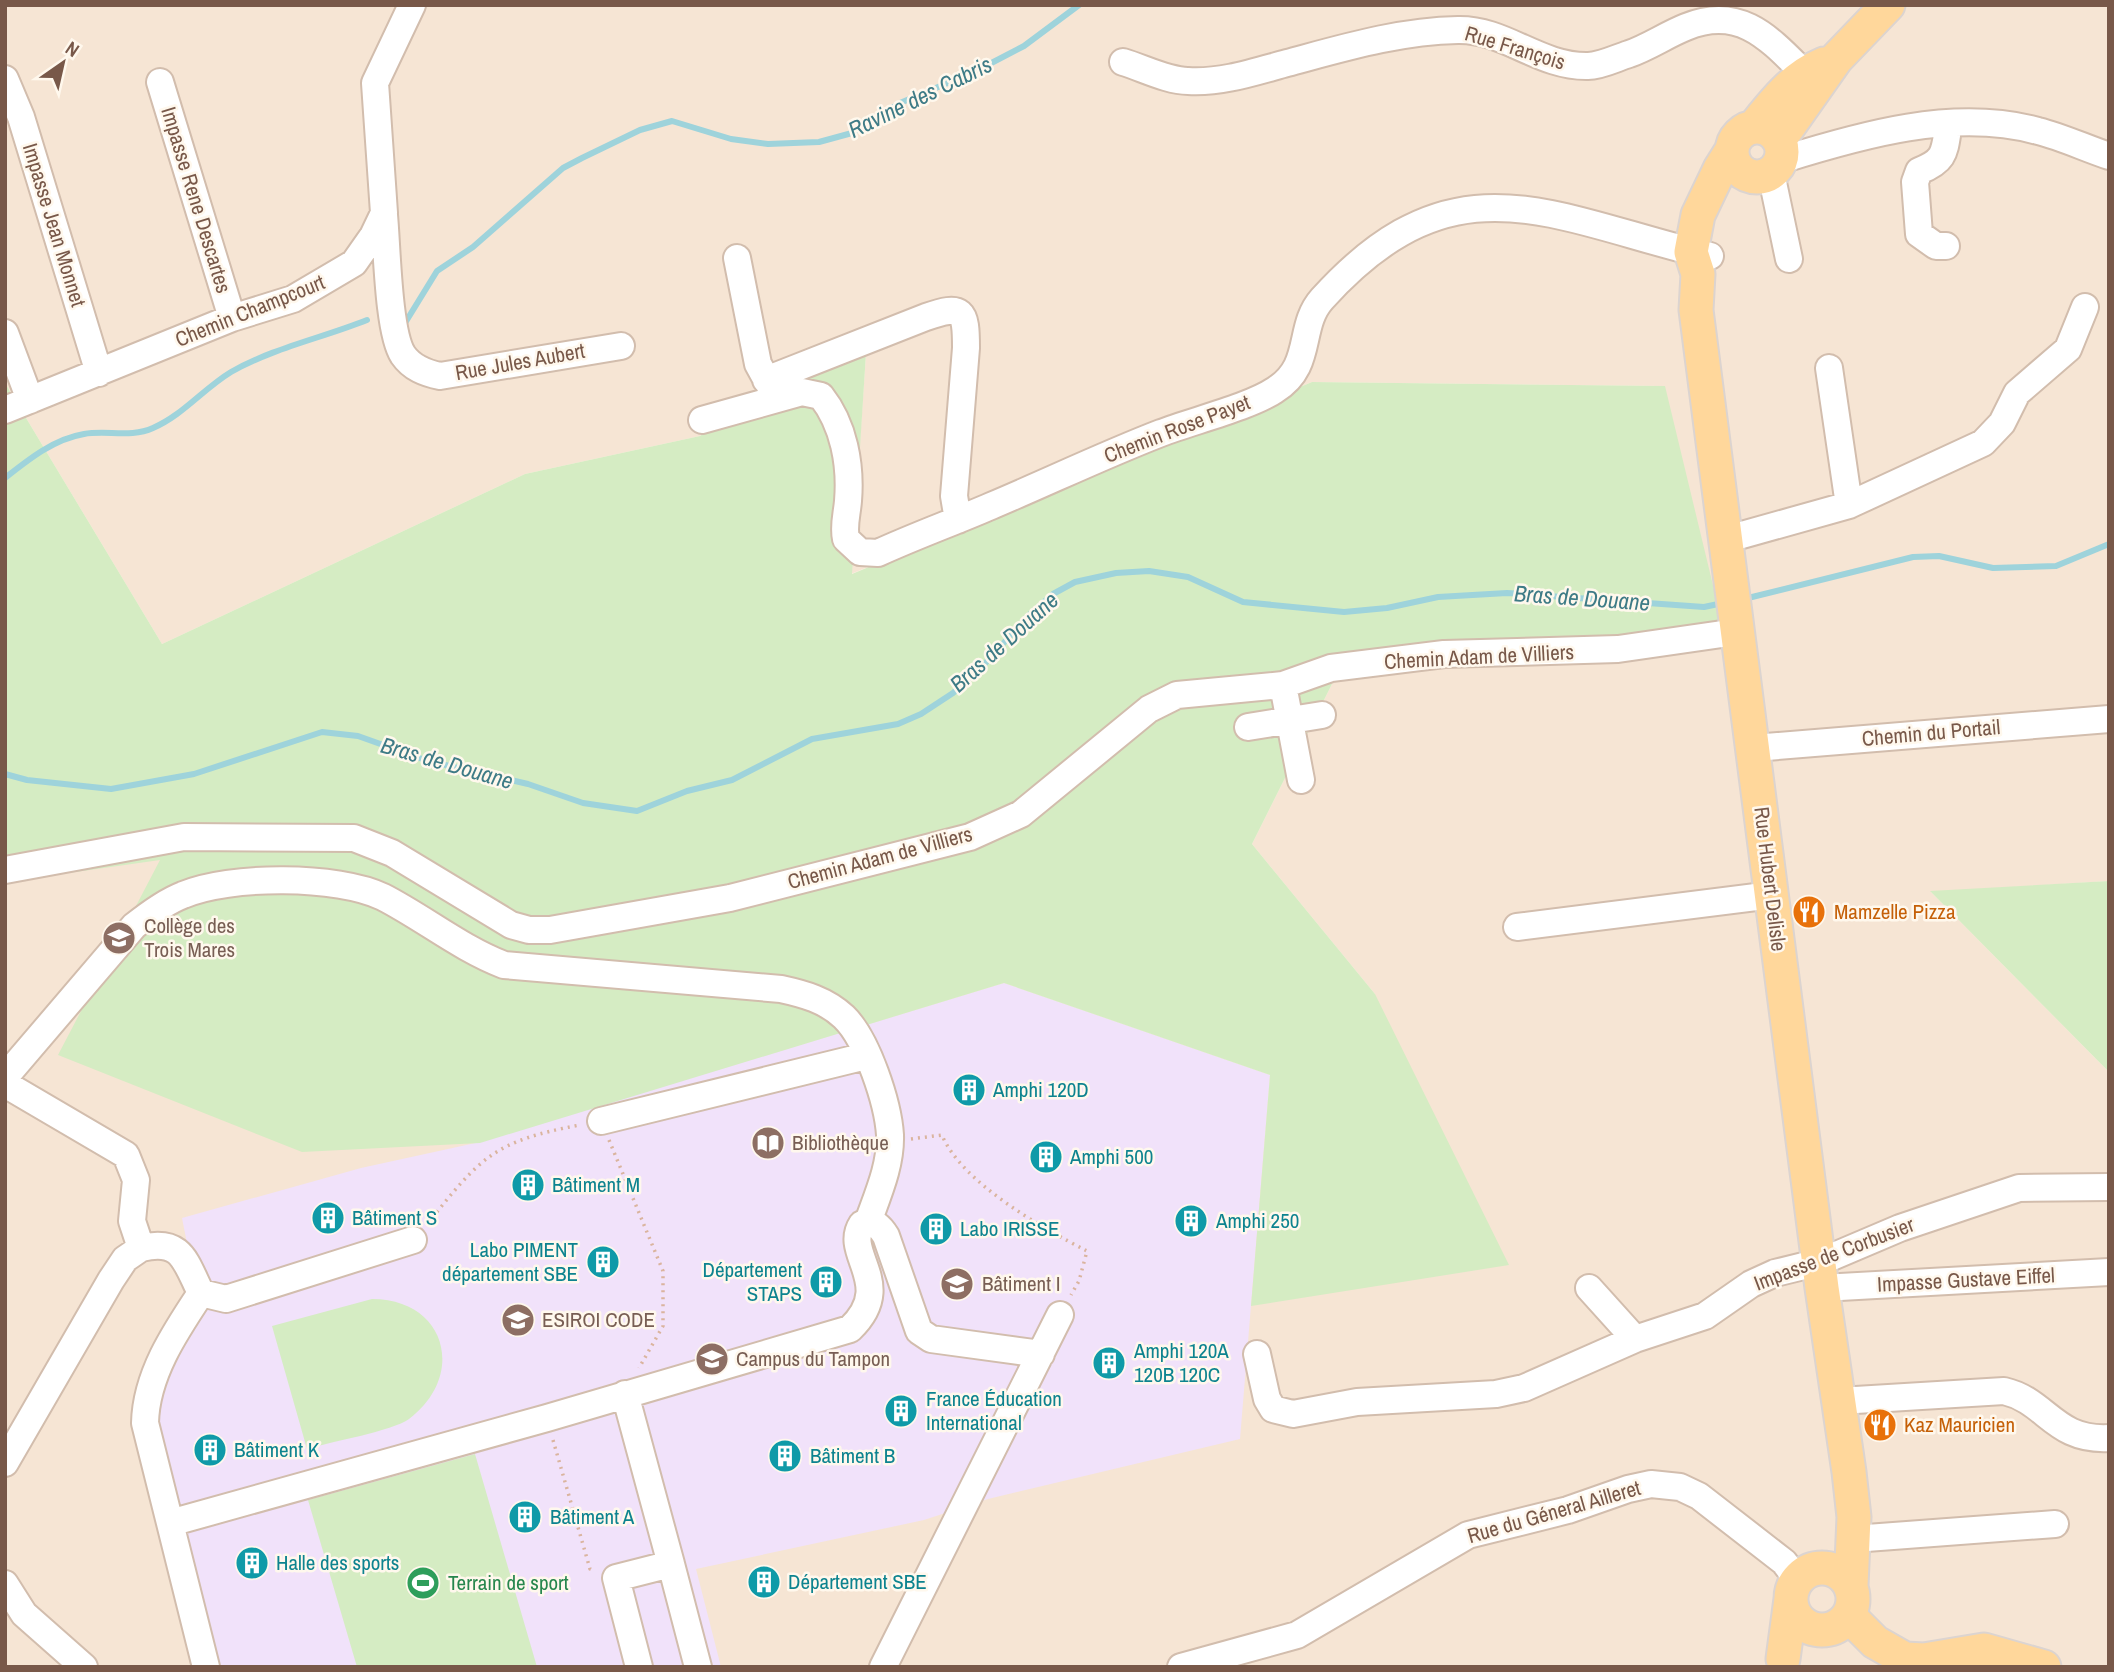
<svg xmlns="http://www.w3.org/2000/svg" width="2114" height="1672" font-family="'Archivo Narrow',sans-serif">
<rect width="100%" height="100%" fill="#fdf4e6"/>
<path fill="#f6e5d4" d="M5,5H2109V881L1931,892L2109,1072V1667H5V882L160,859L480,1142L1004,983L1270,1075L1252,1306L1375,994L1252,844L1336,676L1665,386L1312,382L851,574L866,354L784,380L700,436L525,474L162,644L5,383Z"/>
<path fill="#f1e2fa" d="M1004,983L1270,1075L1240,1439L988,1499L924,1520L696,1569L721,1667H192L153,1410L200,1309L182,1218L361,1168L480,1142Z"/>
<path fill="#d5ecc3" d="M866,353L852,574L1312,382L1665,386L1725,635L1336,676L1252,844L1375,994L1509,1265L1251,1306L1270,1075L1004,983L480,1143L302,1152L58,1055L160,860L5,882V383L162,644L525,474L700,436L784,380Z
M2109,881V1072L1930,891Z
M372,1299C446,1299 467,1375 409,1419C393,1431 329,1442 307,1449L272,1326Z
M475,1454L537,1667H357L308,1500Z"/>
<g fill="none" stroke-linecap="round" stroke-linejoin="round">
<path stroke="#9ed3db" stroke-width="6" d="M405,323L437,271L473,247L563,168L582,158L640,130L672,121L731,139L768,144L819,142L852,133L900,103L976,71L1024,46L1079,5
M5,478C29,459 54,439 84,434C107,430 131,438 153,428C183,415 203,389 231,372C273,348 322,338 367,320
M1744,599L1913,557L1939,556L1993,568L2056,566L2109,544
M5,774L27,780L111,789L194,774L322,732L358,736L428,761L528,784L583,803L637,811L687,791L732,780L812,739L898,724L921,714L953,693L980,669L1029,615L1053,594L1075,582L1116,573L1149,571L1188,577L1243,602L1344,612L1387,608L1438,597L1507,593L1704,607L1723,603"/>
<defs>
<path id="minor" d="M1123,62C1143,68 1168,81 1188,81C1222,83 1254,72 1287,63C1343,48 1399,31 1458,30C1505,29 1539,67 1588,66C1601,66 1616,58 1629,54C1649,47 1666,35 1686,27C1740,5 1769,38 1804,73
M5,79L21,117L99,373
M160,82L232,318
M1781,160C1861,135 1954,108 2038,131C2062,137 2085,148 2109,156
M1771,173L1789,259
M384,215C387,246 388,332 403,355C412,368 425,373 440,376L621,346
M1946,246H1936L1919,234L1915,182L1919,171C1947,160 1944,151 1949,123
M737,258L758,364L775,395
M5,333L30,400
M1829,368L1849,505
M766,380L926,317C963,304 966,310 966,348L954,496L958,520
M5,410L232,318L293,299L354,263L373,236L384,213L375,83L412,5
M702,420L802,392L821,396C844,425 851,465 848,501C847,514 843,526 846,539L860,552L878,553C915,536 954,522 991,506C1048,482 1104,455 1161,433C1192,421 1250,407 1275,390C1314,366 1297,327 1322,299C1455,152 1551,218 1710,256
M1724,540L1849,505L1983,443L2002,423L2017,393L2068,349L2085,307
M1283,685L1301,780
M1248,727L1322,715
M1754,748L2109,719
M5,870L184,837L354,838L392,853L511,925L529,930H550L730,898L970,837L1021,814L1149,709L1177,695L1283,685L1331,668L1444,654L1618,649L1736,632
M1517,927L1772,895
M5,1077L134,926C149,914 165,902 183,895C229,875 338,875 383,897C424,918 460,948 504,965L781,989C804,994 826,1000 844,1017C867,1039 888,1103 890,1135C891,1165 878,1194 868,1222
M5,1084L126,1155L136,1180L132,1221L141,1248C182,1238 185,1261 201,1293
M601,1121L866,1056
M1589,1288L1635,1339L1705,1316L1751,1284L1775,1273L1820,1262L1900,1228L2019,1188L2109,1187
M1822,1288L2109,1272
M1257,1354L1267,1399L1273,1409L1293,1414L1357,1402L1496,1394L1524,1388L1635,1339
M625,1394L671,1564
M1839,1401L2004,1391C2047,1401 2054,1441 2109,1438
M5,1463L111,1280L125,1259L141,1248
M170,1523L547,1418L850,1329C897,1284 842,1254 862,1224C874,1220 880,1226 886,1236L919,1331L931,1339L1041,1354
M1853,1539L2055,1524
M5,1584L24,1614L84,1667
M206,1667L145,1423C146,1375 175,1332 201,1293L226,1299L413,1240
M639,1667L616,1578L671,1564L698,1667
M883,1667L1060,1315
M1181,1667L1297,1635L1468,1535L1568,1510L1628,1489L1651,1484L1680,1487L1699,1496L1784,1562L1798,1580"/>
<path id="major" d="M1754,127C1774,102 1793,77 1824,64
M1732 152a25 25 0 1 1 50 0a25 25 0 1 1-50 0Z
M1779,140L1836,59L1888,5
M1732,150L1720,169L1698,215L1691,252L1698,274L1696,310L1822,1288L1849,1472L1854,1517L1851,1586
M1791 1599a31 31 0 1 1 62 0a31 31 0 1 1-62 0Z
M1849,1616L1875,1642L1905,1659L1924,1660L1984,1650L2044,1667
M1783,1659L1791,1599"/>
</defs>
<use href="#minor" stroke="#d2bdad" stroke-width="30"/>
<use href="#major" stroke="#dcd4d0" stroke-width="37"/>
<path stroke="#dab49e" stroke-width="3.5" stroke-dasharray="2 5" stroke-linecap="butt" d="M911,1139L942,1135C961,1182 1042,1228 1087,1251L1079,1281L1071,1295
M609,1140L663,1271V1326L639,1368
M428,1223C481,1157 494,1141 580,1125
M553,1440L590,1569L595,1571"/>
<use href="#minor" stroke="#fff" stroke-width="26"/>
<use href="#major" stroke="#ffd79b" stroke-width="33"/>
</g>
<defs>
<symbol id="restaurant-disc" viewBox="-11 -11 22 22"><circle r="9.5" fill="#e8710a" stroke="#fff8ed"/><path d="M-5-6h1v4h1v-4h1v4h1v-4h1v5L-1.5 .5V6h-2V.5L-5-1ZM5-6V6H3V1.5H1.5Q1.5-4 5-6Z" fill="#fff"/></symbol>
<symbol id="school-disc" viewBox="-11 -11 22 22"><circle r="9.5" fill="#8d6e63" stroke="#fff8ed"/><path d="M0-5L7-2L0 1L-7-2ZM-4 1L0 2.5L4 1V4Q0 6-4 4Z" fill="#fff"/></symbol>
<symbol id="building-disc" viewBox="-11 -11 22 22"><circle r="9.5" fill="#0f9aa8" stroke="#fff8ed"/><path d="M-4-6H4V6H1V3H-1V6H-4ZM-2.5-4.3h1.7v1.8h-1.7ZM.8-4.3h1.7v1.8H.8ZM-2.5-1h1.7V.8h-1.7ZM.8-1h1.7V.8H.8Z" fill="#fff"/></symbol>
<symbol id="library-disc" viewBox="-11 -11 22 22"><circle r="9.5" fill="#8d6e63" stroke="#fff8ed"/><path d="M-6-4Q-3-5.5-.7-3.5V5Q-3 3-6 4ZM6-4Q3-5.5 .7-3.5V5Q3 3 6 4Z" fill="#fff"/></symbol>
<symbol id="university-disc" viewBox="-11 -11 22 22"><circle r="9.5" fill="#8d6e63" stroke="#fff8ed"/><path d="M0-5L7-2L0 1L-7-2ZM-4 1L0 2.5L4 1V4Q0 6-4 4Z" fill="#fff"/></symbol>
<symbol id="stadium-disc" viewBox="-11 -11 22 22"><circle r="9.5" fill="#2e9e5b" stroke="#fff8ed"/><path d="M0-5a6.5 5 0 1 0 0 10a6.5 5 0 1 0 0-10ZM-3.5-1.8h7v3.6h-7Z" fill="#fff"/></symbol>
</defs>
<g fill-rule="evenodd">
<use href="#restaurant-disc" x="1790" y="893" width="38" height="38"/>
<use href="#school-disc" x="100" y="919" width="38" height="38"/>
<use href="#building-disc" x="950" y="1071" width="38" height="38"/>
<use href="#library-disc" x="749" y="1124" width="38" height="38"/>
<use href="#building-disc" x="1027" y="1138" width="38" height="38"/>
<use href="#building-disc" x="509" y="1166" width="38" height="38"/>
<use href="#building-disc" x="309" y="1199" width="38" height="38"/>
<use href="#building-disc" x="1172" y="1202" width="38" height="38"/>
<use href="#building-disc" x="917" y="1210" width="38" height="38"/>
<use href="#building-disc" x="584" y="1243" width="38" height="38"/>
<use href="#building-disc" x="807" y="1263" width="38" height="38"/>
<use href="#school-disc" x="938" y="1265" width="38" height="38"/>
<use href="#school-disc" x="499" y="1301" width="38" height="38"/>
<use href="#university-disc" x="693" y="1340" width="38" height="38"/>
<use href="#building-disc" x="1090" y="1344" width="38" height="38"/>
<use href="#building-disc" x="882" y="1392" width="38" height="38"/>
<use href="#restaurant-disc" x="1861" y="1406" width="38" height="38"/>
<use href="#building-disc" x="191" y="1431" width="38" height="38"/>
<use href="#building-disc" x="766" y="1437" width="38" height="38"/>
<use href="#building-disc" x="506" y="1498" width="38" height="38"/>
<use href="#building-disc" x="233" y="1544" width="38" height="38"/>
<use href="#building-disc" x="745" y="1563" width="38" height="38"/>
<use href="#stadium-disc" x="404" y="1564" width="38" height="38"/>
</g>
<g text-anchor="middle" stroke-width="5" stroke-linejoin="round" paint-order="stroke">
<g font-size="21" fill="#785849" stroke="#fff8ed">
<text transform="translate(1515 48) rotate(17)" y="7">Rue François</text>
<text transform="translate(196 200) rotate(73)" y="7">Impasse Rene Descartes</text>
<text transform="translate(54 225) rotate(73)" y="7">Impasse Jean Monnet</text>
<text transform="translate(250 311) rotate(-22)" y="7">Chemin Champcourt</text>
<text transform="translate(520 362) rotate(-10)" y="7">Rue Jules Aubert</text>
<text transform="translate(1177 429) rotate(-21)" y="7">Chemin Rose Payet</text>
<text transform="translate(1479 657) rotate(-3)" y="7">Chemin Adam de Villiers</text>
<text transform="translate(1931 733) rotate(-5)" y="7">Chemin du Portail</text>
<text transform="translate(880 858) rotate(-15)" y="7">Chemin Adam de Villiers</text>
<text transform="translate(1770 879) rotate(83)" y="7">Rue Hubert Delisle</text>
<text transform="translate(1834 1254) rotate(-21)" y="7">Impasse de Corbusier</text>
<text transform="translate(1966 1280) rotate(-3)" y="7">Impasse Gustave Eiffel</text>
<text transform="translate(1554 1512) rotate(-16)" y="7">Rue du Géneral Ailleret</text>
</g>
<g font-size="21" fill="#c56008" stroke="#fff8ed" text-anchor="start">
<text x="1834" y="919">Mamzelle Pizza</text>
<text x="1904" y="1432">Kaz Mauricien</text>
</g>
<g font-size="21" fill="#785e54" stroke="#fff8ed" text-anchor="start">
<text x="144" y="933">Collège des<tspan x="144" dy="24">Trois Mares</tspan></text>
<text x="792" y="1150">Bibliothèque</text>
<text x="982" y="1291">Bâtiment I</text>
<text x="542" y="1327">ESIROI CODE</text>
<text x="736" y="1366">Campus du Tampon</text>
</g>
<g font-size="21" fill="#0d838f" stroke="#fff8ed" text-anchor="start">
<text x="993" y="1097">Amphi 120D</text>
<text x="1070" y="1164">Amphi 500</text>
<text x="552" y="1192">Bâtiment M</text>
<text x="352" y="1225">Bâtiment S</text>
<text x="1216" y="1228">Amphi 250</text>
<text x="960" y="1236">Labo IRISSE</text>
<text x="578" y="1257" text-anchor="end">Labo PIMENT<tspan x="578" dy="24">département SBE</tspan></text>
<text x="802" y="1277" text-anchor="end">Département<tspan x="802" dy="24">STAPS</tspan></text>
<text x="1134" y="1358">Amphi 120A<tspan x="1134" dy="24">120B 120C</tspan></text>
<text x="926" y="1406">France Éducation<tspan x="926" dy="24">International</tspan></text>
<text x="234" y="1457">Bâtiment K</text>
<text x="810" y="1463">Bâtiment B</text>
<text x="550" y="1524">Bâtiment A</text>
<text x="276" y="1570">Halle des sports</text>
<text x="788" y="1589">Département SBE</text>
</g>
<g font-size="21" fill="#27864d" stroke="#fff8ed" text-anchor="start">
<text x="448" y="1590">Terrain de sport</text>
</g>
<g font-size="23" font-style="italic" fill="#3e7b86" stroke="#fff8ed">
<text transform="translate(920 97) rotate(-26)" y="8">Ravine des Cabris</text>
<text transform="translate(1582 598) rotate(4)" y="8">Bras de Douane</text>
<text transform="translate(1004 642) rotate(-42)" y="8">Bras de Douane</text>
<text transform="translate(447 763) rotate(16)" y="8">Bras de Douane</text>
</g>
</g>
<rect width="2114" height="1672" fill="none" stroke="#785849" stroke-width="14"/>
<g transform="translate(63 63) rotate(34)" stroke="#fff8ed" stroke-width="5" paint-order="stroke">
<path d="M0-5L12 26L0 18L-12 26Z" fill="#785849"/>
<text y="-10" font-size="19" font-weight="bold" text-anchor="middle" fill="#785849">N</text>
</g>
</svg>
